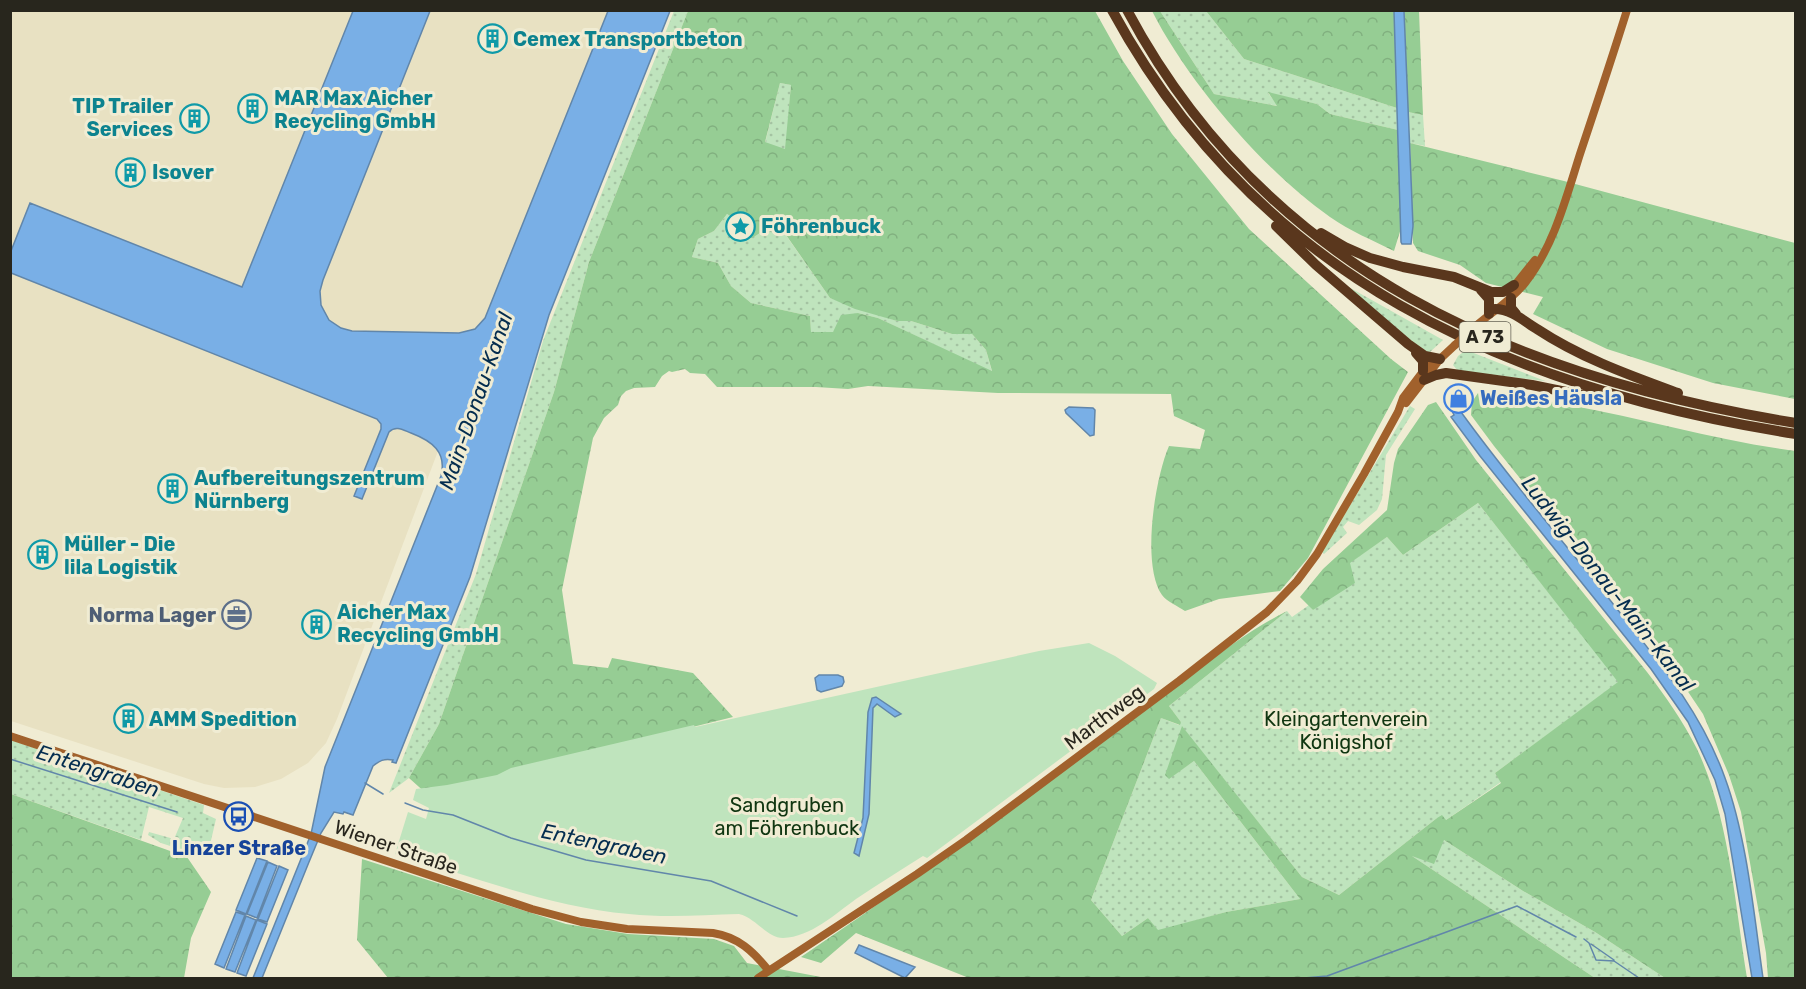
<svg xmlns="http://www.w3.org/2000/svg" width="1806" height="989" font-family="Rubik,sans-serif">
<defs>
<pattern id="grass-dots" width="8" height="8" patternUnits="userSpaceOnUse" patternTransform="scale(1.5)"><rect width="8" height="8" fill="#bfe4bd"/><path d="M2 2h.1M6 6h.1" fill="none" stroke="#a4c3a2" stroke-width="1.8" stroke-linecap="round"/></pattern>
<pattern id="forest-crowns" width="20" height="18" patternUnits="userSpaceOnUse" patternTransform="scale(1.5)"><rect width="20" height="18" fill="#96cd94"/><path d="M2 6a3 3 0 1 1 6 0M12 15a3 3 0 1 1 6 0" fill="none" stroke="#81b07f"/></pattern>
</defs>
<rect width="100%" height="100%" fill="#f0ecd3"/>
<path fill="#e8e1c2" d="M11,11H608L487,313L438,451L337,719L326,743L308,763L281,779L255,787L224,788L204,784L11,721Z"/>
<path fill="url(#grass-dots)" d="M674,11H688L589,262L554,392L439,724L409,778L389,793L476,574L543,341Z
M1160,11H1206L1244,59L1397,108L1398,130L1330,114L1317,104L1268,93L1278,106L1214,94Z
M780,83L791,85L786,150L765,143Z
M1408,112L1423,115L1425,146L1410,143Z
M727,214L738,221H776L830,298L897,321H911L952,334H972L986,350L992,372L878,318L858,313L833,332H811L810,316L751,303L731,286L718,263L692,257L698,239L714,231Z
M1345,285L1443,340L1429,353L1413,342Z
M1466,350L1545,381L1458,371L1453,365L1458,356Z
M1410,406L1415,409L1386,455L1382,499L1377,510L1359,525L1348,521L1343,527L1347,533L1324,554L1322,552Z
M1478,503L1619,682L1495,773L1501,782L1446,820L1437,818L1339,895L1302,877L1182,727L1169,778L1194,761L1300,899L1226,912L1158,931L1148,918L1122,936L1091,900L1161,718L1179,725L1181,722L1169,706L1287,611L1292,617L1309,605L1313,610L1349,563L1387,537L1403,555Z
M11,740L204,805L203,813L216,819L209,849L201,856L161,843L148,835L149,832L174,839L183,818L149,807L141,840L11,794Z
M1444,840L1523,891L1595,932L1665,978H1595L1409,854Z"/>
<path fill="url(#forest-crowns)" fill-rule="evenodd" d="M688,11H1095L1123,61L1172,134L1249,229L1391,359L1408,372L1308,558L1280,591L1219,599L1185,611C1178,606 1167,602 1162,595C1141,565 1155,478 1169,446L1200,449L1205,430L1174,416L1171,394L998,393L868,386L848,389L816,387H717L705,374L690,373L685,369L672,372L669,371L662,376L655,387L634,388L626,391L621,396L618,405L604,418L593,438L562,590L573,664L608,668L612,658L693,673L733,717L507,773L428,795L409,778L439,724L554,392L589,262ZM780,83L791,85L785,149L765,142ZM727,214L738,221L737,234L752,238L777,222L830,298L855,309L897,321H911L952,334H972L986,350L992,371L878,318L858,313L841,315L833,332H811L810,316L751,303L731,286L718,263L692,257L698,239L714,231Z
M1152,11H1160L1214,94L1277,106L1268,92L1317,104L1330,114L1398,130L1402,225L1394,251C1372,240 1350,231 1330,217C1264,171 1188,82 1152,11Z
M1206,11H1394L1397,108L1244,59Z
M1404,11H1419L1423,115L1408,112Z
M1410,143L1564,181L1795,243V399L1713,383L1607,349L1533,314L1543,297L1486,283L1460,265L1418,251L1413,243Z
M1478,393C1509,393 1539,399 1569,405C1645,419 1719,441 1795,451V978H1768L1766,953L1741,812L1729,775L1703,714L1666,659L1494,446L1471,415L1472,402Z
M1436,402L1476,460L1647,672C1666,697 1683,721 1697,749C1729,817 1735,904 1747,978H1665L1595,932L1523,891L1444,840L1434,864L1412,856L1595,978H969L856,933L821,963L801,957C912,882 1019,803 1127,724C1178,687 1231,639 1287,611L1169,706L1181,722L1180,725L1161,718L1091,900L1122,936L1148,918L1158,930L1226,912L1300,899L1194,761L1169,779L1165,775L1182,726L1302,877L1339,895L1437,818L1442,815L1446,820L1501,783L1495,773L1618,682L1478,503L1403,555L1387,537L1350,563L1355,583L1313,610L1300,597L1323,569L1387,510L1394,463L1398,449L1428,405Z
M11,794L187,857L211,892L191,938L184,978H11Z
M362,859L566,924L628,934L714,939L734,946L747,963L826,978H388L357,940Z"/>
<path fill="#bfe4bd" d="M1089,643L1115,656L1157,683L1154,689L927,858L923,856C901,870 878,884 856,899C835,914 811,937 783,938C767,938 756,918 739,914C703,915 666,918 629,914C550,907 472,876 395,854L408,812L426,819L429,808L413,800L416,789L447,785L497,775L511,768L694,725L695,727L1039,651Z"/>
<path fill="#79afe6" stroke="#6186aa" stroke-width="1.5" d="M353,11H430L323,280L320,291L321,305L329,320L341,328L352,331L459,333L475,329L485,318L608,11H670L549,315L470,577L396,763L392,762L393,760C384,758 379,761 373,766L353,815L344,812L343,814L334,812L321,833L309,862L262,978H253L311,834L325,767L441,476C447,452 432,441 411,433C403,430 396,425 389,432L362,499L354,496L381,429V424L377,419L11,273V251L30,203L242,287Z
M1394,11H1404L1413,226L1411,244H1402L1401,242Z
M1447,396L1457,413L1461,412C1508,477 1560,538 1610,600C1654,656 1701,710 1725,778C1747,838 1754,915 1763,978H1752L1725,814L1715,780L1688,722L1651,669L1480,456L1451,417L1454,415L1445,397Z
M1069,407L1093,408L1095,410L1094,435L1090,436L1066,413L1065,410Z
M819,675H838L843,677L844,682L842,686L821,692L817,690L815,678Z
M876,697L901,714L895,717L877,704L873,708L869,814L859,856L854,853L863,818L868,712L872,698Z
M257,858L267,861L246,914L236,910Z
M268,862L277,866L257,918L247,914Z
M279,866L288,870L267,922L258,919Z
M236,912L245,915L224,968L215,964Z
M246,916L256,920L235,972L226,969Z
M257,920L267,924L246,976L237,973Z
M859,945L915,967L905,978L855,953Z"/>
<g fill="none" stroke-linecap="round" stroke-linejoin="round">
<path stroke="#6186aa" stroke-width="1.5" d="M10,759L177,812
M365,783L383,794
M405,803L423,810L453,815L511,838L586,860L711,881L797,916
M1584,939L1589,943L1596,960L1614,961L1639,978
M1591,944L1614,960
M1304,978L1327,976L1517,906L1576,937"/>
<path stroke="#a1612c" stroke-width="8" d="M1511,290L1535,260
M1477,325C1493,311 1511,301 1525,283C1554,246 1566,198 1580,154C1596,106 1612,58 1627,10
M1406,403L1440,359L1455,345
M10,736L532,909L581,922L627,929L713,933C738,937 753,951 769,971
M758,978L917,874L966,840L1179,681L1267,612L1297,581L1317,554L1364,474L1398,412L1403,398L1428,365L1440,359"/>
<path stroke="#5a371d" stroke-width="10" d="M1112,10C1257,277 1507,389 1796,434
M1127,10C1266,271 1517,378 1796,423
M1276,226L1316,265L1408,344L1425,356L1440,359
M1321,233L1345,247L1370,258L1403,267L1454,277L1491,292H1503L1514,285
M1481,290L1489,299V314
M1511,298V308L1516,314
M1495,309C1511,309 1524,321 1537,329C1581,358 1629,375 1678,393
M1416,353L1423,361V371
M1424,380L1436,375L1446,373L1532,385L1615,402"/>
<path stroke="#a1612c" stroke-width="8" d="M1455,345L1477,325"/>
</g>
<defs>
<symbol id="building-ring" viewBox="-11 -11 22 22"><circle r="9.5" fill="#f0ecd3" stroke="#0f9aa8" stroke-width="1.5"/><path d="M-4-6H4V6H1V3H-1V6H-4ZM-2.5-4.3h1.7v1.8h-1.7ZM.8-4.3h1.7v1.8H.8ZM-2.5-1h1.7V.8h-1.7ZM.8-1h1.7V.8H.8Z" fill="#0f9aa8"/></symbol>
<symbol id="sight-ring" viewBox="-11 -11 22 22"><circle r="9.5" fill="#f0ecd3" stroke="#0f9aa8" stroke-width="1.5"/><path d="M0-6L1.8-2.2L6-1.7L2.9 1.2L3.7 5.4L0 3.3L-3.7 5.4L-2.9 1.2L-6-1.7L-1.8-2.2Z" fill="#0f9aa8"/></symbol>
<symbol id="shop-ring" viewBox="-11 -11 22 22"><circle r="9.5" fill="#f0ecd3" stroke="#3f7fe0" stroke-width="1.5"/><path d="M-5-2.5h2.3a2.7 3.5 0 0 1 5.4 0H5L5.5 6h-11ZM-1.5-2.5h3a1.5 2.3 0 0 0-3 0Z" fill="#3f7fe0"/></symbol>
<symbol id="office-ring" viewBox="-11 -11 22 22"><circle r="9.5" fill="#f0ecd3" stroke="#5c6f8a" stroke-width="1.5"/><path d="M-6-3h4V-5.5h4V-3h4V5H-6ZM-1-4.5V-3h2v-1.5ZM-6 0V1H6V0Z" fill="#5c6f8a"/></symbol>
<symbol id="bus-ring" viewBox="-11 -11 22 22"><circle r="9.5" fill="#f0ecd3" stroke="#1a4fb4" stroke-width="1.5"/><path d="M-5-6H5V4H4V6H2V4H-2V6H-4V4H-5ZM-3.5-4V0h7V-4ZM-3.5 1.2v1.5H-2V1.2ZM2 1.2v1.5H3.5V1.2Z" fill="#1a4fb4"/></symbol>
</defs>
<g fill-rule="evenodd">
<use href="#building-ring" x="476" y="22" width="33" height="33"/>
<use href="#building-ring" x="236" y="92" width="33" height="33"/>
<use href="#building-ring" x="178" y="102" width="33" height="33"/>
<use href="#building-ring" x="114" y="156" width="33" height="33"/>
<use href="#sight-ring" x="724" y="210" width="33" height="33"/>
<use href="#shop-ring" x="1442" y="382" width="33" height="33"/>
<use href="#building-ring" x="156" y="472" width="33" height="33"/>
<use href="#building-ring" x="26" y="538" width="33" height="33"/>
<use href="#office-ring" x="220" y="598" width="33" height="33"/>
<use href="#building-ring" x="300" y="608" width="33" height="33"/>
<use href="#building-ring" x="112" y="702" width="33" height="33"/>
<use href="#bus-ring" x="222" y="800" width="33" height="33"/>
</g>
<g text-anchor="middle" stroke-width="6" stroke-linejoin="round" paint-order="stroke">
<rect fill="#f0ecd3" stroke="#646154" stroke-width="1.5" x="1459.5" y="322" width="51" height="30" rx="4.5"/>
<g font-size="18" font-weight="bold" fill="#28261d">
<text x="1485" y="343">A 73</text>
</g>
<g font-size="20" font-weight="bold" fill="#0d838f" stroke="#f0ecd3" text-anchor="start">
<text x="513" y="46">Cemex Transportbeton</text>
<text x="274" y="105">MAR Max Aicher<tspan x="274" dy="23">Recycling GmbH</tspan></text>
<text x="173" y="113" text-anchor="end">TIP Trailer<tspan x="173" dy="23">Services</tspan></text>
<text x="152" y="179">Isover</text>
<text x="761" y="233">Föhrenbuck</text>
<text x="194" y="485">Aufbereitungszentrum<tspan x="194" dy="23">Nürnberg</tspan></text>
<text x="64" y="551">Müller - Die<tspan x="64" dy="23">lila Logistik</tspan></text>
<text x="337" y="619">Aicher Max<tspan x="337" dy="23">Recycling GmbH</tspan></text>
<text x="149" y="726">AMM Spedition</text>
</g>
<g font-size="20" font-weight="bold" fill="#366cbe" stroke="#f0ecd3" text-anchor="start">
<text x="1480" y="405">Weißes Häusla</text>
</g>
<g font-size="20" font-weight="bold" fill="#4e5e75" stroke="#f0ecd3" text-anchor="end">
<text x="216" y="622">Norma Lager</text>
</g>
<g font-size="20" fill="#28261d" stroke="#f0ecd3">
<text transform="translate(1104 717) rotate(-37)" y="7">Marthweg</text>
<text transform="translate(396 847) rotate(19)" y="7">Wiener Straße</text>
</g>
<g font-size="20" fill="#103611" stroke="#f0ecd3">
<text x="1346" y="726">Kleingartenverein<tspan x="1346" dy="23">Königshof</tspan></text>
<text x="787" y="812">Sandgruben<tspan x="787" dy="23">am Föhrenbuck</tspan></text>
</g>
<g font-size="20" font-weight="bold" fill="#164399" stroke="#f0ecd3">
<text x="239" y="855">Linzer Straße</text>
</g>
<g font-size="21" font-style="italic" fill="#042d4f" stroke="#f0ecd3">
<text transform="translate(476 401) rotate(-71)" y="7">Main-Donau-Kanal</text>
<text transform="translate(1608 584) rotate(52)" y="7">Ludwig-Donau-Main-Kanal</text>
<text transform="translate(98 771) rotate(18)" y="7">Entengraben</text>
<text transform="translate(604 844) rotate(12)" y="7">Entengraben</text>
</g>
</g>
<rect width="1806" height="989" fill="none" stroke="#28261d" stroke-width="24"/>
</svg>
